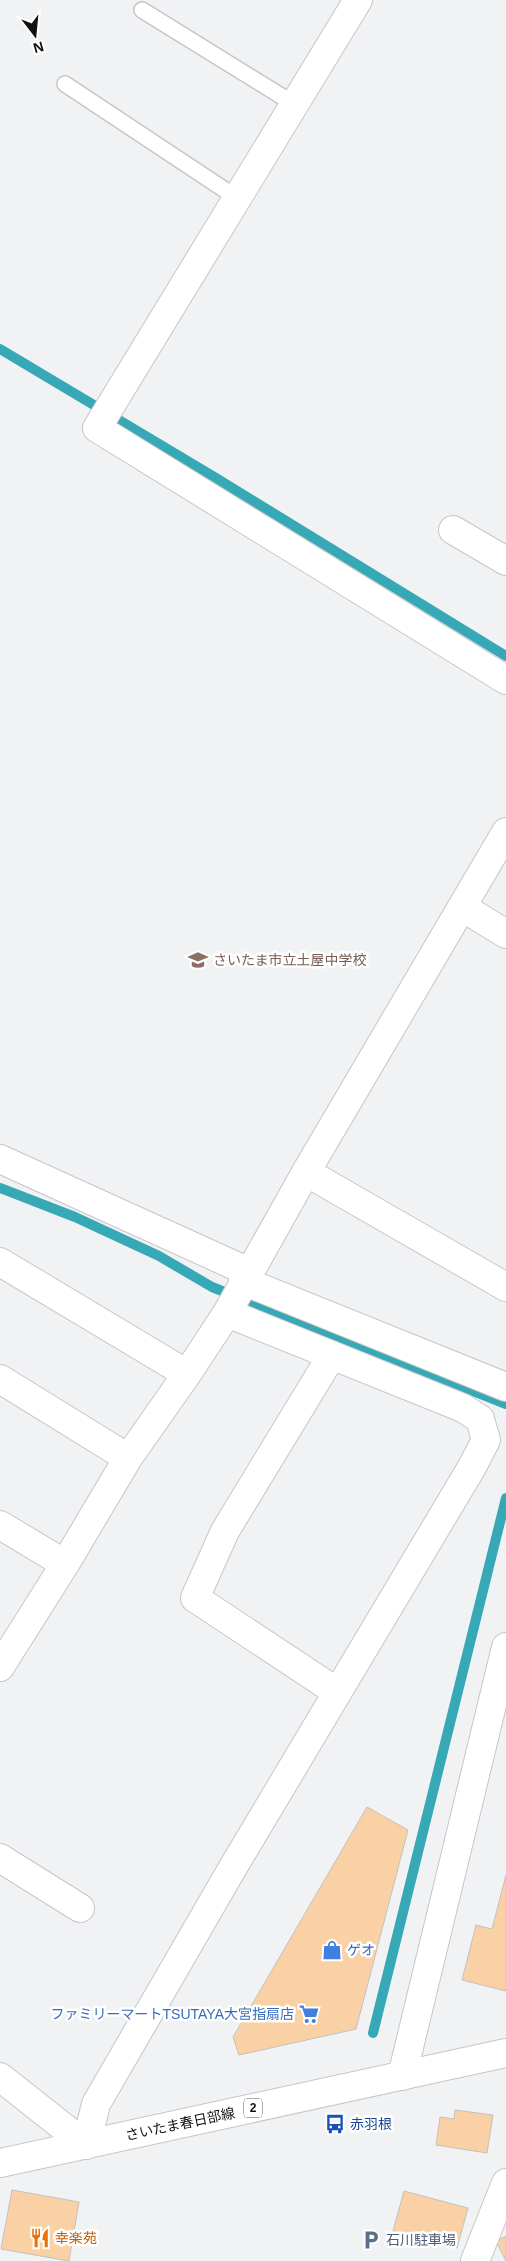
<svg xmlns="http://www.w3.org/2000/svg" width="506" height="2261" font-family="Arial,'Noto Sans JP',sans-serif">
<rect width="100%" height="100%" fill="#f1f2f4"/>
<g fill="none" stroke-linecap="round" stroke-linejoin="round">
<path stroke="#37a8b6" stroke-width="10" d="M0,349L216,478L506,656
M0,1188L75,1217L159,1256L212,1287L506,1404
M373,2033L506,1498"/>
</g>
<path fill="#fad1a4" stroke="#c2c1bf" d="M367,1807L408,1830L356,2029L239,2055L233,2037Z
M506,1875V1991L462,1980L476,1925L492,1929Z
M455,2110L493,2115L487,2153L436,2145L440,2117L454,2119Z
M12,2190L79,2202L69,2261L1,2249Z
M404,2191L468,2208L457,2248L393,2231Z
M506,2236V2261L496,2241Z"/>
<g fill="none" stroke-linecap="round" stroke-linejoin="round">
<defs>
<path id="service" d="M142,10L294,104
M65,84L237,198"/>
<path id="minor" d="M358,0L97,428L506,680
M453,530L506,561
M462,907L506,934
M0,1159L249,1272
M0,1262L187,1374
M243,1281L506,1387
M332,1355L225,1531L195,1598L337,1692
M0,1379L128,1458
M0,1525L65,1564
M0,1667L65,1564L128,1458L187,1374L227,1313L306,1172L506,832
M0,1858L80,1908
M0,2077L86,2145L96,2104L232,1869L472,1467L486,1440L480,1419L463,1408L227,1313
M475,2261L506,2183"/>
<path id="tertiary" d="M306,1172L506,1287
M402,2076L506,1647"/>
<path id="primary" d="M0,2163L506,2053"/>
</defs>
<use href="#service" stroke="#c6c6c8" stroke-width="18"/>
<use href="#minor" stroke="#c6c6c8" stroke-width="30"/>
<use href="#tertiary" stroke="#c6c6c8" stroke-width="30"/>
<use href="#primary" stroke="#c6c6c8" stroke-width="30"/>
<use href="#service" stroke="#fff" stroke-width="15"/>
<use href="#minor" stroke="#fff" stroke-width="28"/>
<use href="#tertiary" stroke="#fff" stroke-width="28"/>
<use href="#primary" stroke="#fff" stroke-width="28"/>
</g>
<defs>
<symbol id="school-bare" viewBox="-9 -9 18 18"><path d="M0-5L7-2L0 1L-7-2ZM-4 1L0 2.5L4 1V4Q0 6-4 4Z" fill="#8d6e63" stroke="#fff" stroke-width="2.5" paint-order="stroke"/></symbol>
<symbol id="shop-bare" viewBox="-9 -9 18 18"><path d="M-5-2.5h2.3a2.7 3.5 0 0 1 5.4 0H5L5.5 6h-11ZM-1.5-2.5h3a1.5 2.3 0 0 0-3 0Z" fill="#3f7fe0" stroke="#fff" stroke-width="2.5" paint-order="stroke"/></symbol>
<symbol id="supermarket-bare" viewBox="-9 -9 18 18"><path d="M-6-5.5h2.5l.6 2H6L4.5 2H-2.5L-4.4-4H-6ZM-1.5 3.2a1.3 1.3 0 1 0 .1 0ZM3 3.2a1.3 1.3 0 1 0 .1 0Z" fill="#3f7fe0" stroke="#fff" stroke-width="2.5" paint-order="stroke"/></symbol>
<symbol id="bus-bare" viewBox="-9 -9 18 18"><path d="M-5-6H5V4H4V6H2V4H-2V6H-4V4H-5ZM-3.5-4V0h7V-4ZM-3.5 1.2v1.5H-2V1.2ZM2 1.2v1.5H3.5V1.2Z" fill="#1a4fb4" stroke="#fff" stroke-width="2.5" paint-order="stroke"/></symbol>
<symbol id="restaurant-bare" viewBox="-9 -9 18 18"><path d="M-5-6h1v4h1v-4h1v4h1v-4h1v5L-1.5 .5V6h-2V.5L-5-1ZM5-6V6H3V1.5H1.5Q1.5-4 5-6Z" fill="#e8710a" stroke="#fff" stroke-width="2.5" paint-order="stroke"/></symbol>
<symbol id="parking-bare" viewBox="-9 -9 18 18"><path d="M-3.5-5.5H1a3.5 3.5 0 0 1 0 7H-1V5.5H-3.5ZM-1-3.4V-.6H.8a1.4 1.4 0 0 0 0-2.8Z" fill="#5c6f8a" stroke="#fff" stroke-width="2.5" paint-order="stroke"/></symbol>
</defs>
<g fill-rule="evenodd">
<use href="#school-bare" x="184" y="946" width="28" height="28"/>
<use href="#shop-bare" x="318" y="1936" width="28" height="28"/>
<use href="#supermarket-bare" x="295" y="2000" width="28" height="28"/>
<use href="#bus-bare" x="321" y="2110" width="28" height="28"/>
<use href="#restaurant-bare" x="26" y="2224" width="28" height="28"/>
<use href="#parking-bare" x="357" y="2226" width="28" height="28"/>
</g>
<g text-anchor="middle" stroke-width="5" stroke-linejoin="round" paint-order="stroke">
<rect fill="#fff" stroke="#59595a" stroke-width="1" x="244" y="2098.5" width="18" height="19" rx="4"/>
<g font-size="12" font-weight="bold" fill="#121213">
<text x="253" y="2112">2</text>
</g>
<g font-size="14" fill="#785e54" stroke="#fff" text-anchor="start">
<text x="213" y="965">さいたま市立土屋中学校</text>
</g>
<g font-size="14" fill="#366cbe" stroke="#fff" text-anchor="start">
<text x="347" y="1955">ゲオ</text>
<text x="294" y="2019" text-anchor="end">ファミリーマートTSUTAYA大宮指扇店</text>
</g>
<g font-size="14" fill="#121213" stroke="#fff">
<text transform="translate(180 2124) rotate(-12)" y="5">さいたま春日部線</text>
</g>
<g font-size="14" fill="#164399" stroke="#fff" text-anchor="start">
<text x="350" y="2129">赤羽根</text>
</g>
<g font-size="14" fill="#c56008" stroke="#fff" text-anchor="start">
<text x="55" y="2243">幸楽苑</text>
</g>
<g font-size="14" fill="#4e5e75" stroke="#fff" text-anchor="start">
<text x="386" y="2245">石川駐車場</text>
</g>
</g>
<g transform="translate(35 35) rotate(164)" stroke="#ffffff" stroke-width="4" paint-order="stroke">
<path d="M0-4L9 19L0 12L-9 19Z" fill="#121213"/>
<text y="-8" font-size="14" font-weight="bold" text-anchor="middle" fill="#121213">N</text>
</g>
</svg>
